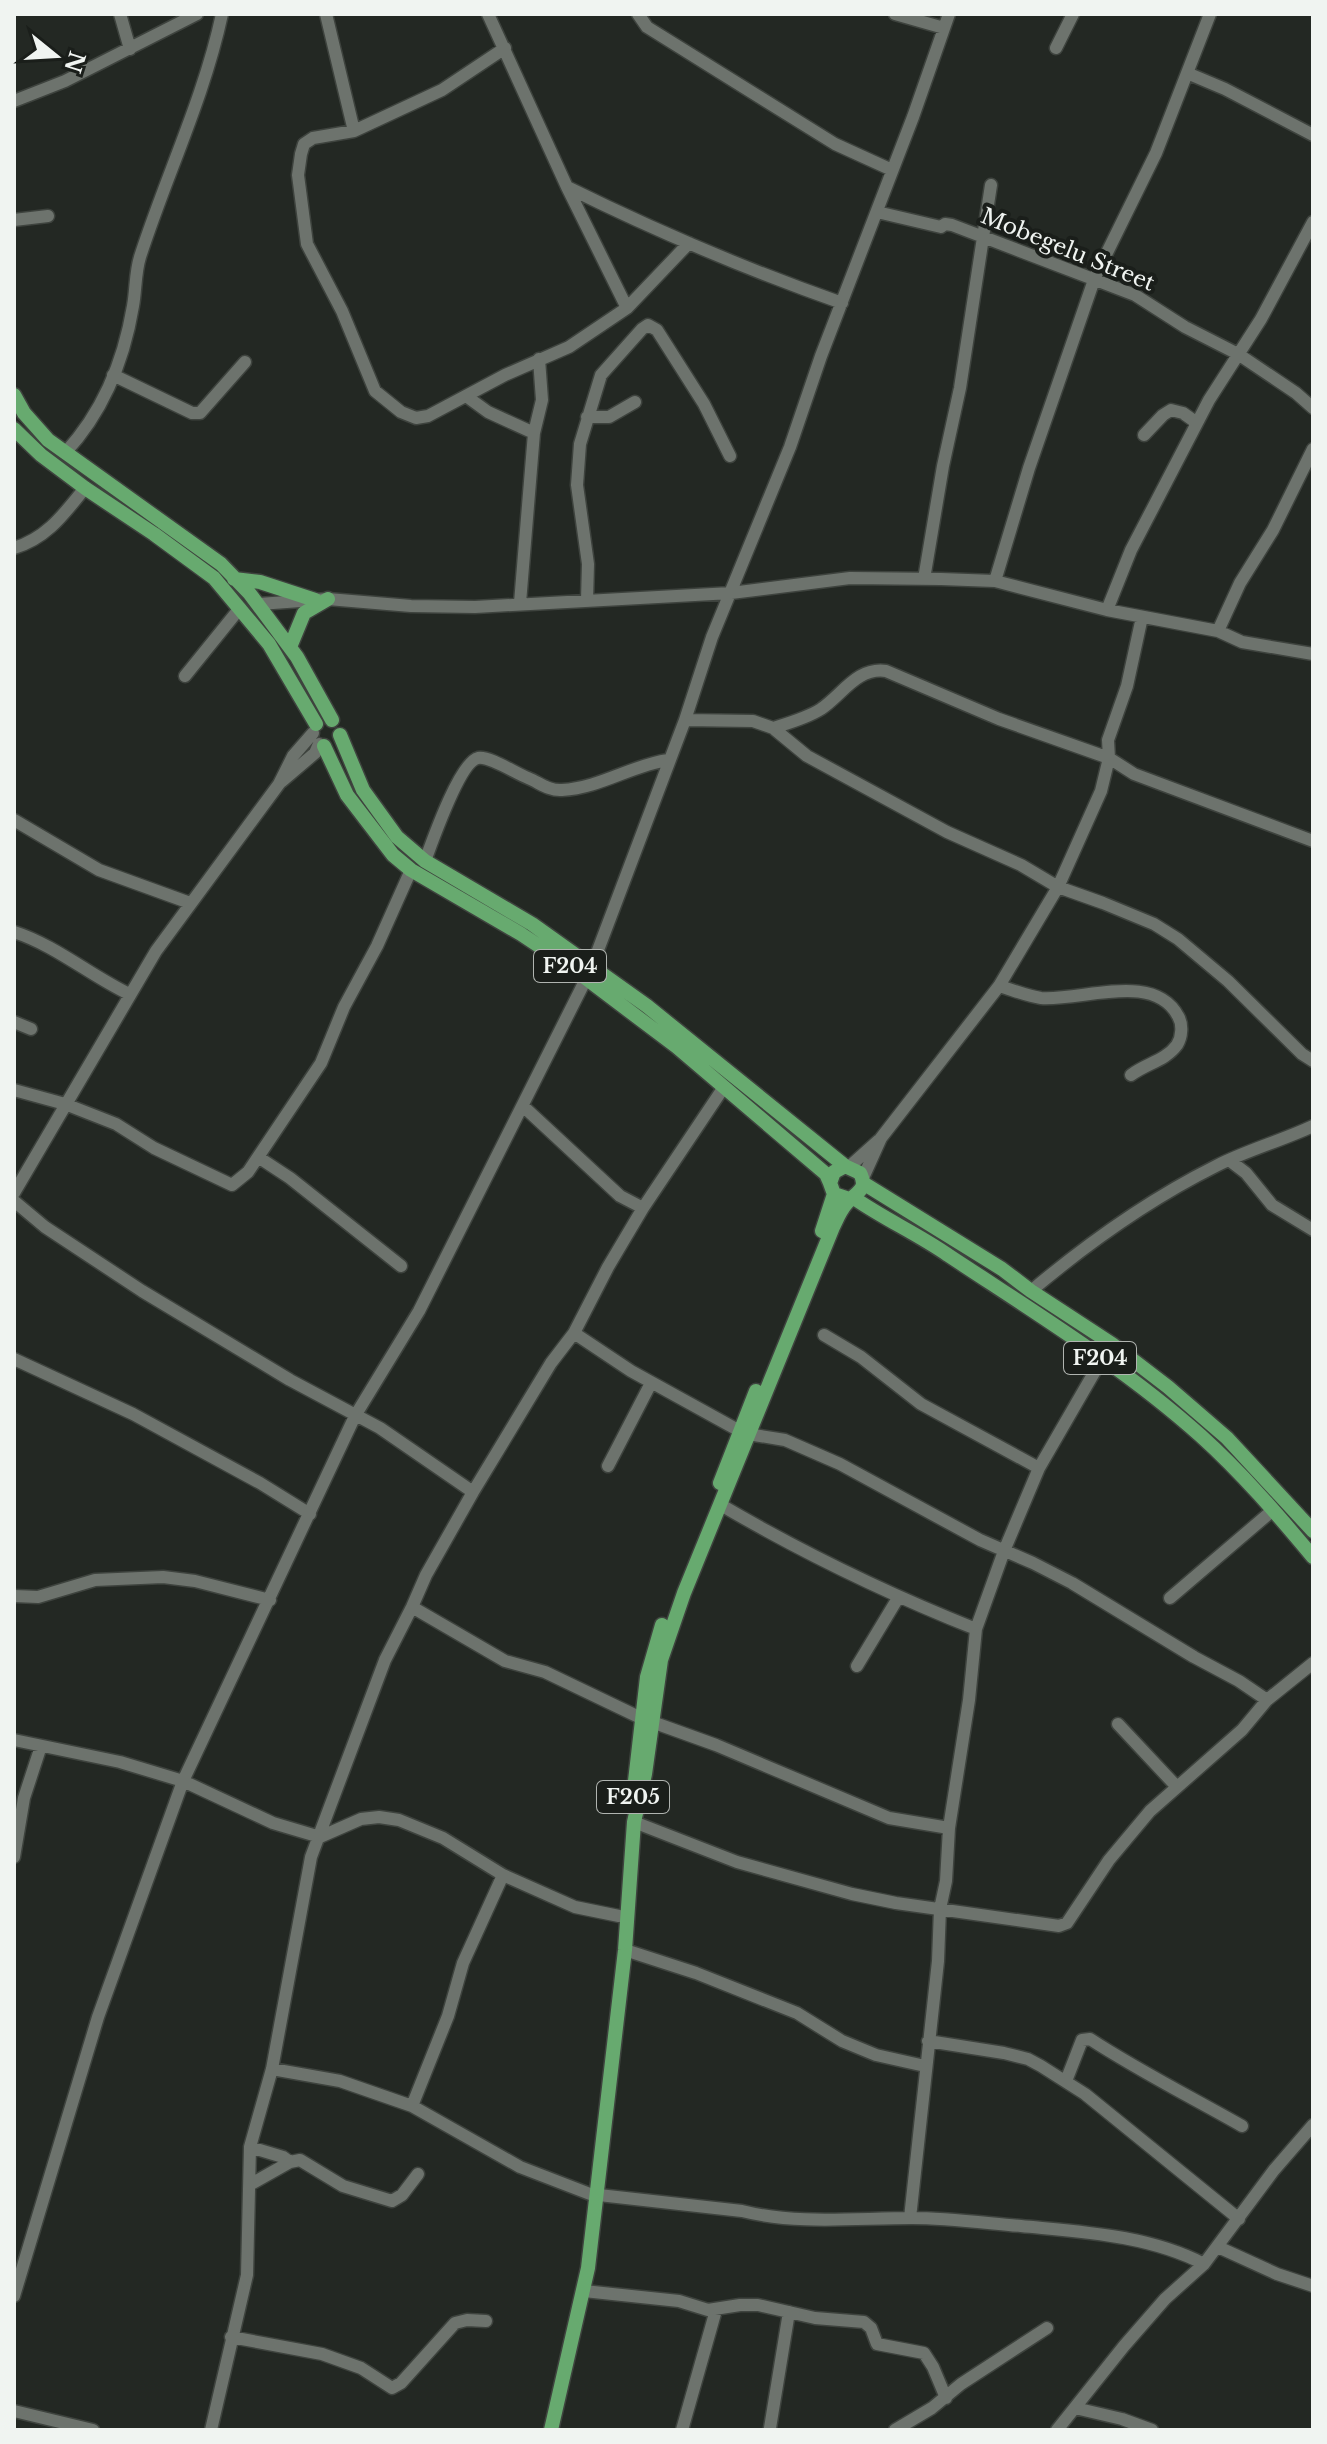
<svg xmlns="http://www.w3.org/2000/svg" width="1327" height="2444" font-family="'Libre Baskerville',serif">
<rect width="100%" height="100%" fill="#232823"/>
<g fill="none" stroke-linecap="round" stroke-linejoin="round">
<defs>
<path id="minor" d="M120,14L130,49
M326,14L354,131
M488,14L567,187L627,308
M638,14L647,27L835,144L892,170
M895,14L944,28
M505,48L442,90L354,131L313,138L304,144L301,154L298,175L307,244L342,311L375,391L401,412L416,418L428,416L505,375L569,347L627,308L689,243
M1056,48L1073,14
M1187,73L1225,89L1313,135
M14,101L65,81L197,14
M567,187C656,231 748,270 842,303
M877,212L941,227L945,224L952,225L1135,295L1185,327L1238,354L1296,393L1313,408
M14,220L48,216
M113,375L192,413H200L245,362
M466,396L488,412L534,433
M587,417H609L635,402
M1144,435L1163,415L1171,410L1183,413L1197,423
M65,453C103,412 124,360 133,306C136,290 135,273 140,257C166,176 204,98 222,14
M14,548C47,538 64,514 85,488
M924,579L943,466L960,388L991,185
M995,581L1029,468L1095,277L1156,153L1210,14
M587,600L588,564L577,485L580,444L601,375L642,329L648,325L657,330L704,404L730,456
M520,603L534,433L542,400L539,359
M259,604L328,599L411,606L475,607L731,593L850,578L941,579L995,581L1107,610L1218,631L1242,642L1313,654
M1107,610L1131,550L1209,400L1261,319L1313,222
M1218,631L1240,583L1273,530L1313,449
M185,676L240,608
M685,720L753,721L773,728C789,723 807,718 821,709C843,694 857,667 886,671L999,719L1109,758L1134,774L1313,841
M773,728L807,756L947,832L1021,865L1058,887L1103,903L1154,924L1178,939L1228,981L1302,1054L1313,1061
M281,782L315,753L319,744
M14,820L99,870L190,903
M425,861C432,842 460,762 478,758C490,756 515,773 528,778C540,783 549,791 562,790C600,788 632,765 668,760
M14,932C55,945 91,976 129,994
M592,966L685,720L712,637L790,447L821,356L913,117L949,14
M999,986C1013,990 1027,996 1041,998C1083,1001 1154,971 1178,1016C1183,1024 1182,1037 1177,1045C1165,1061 1147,1063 1131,1075
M14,1022L31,1029
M14,1090L65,1104L116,1124L154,1148L232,1185L248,1172L321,1063L344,1007L377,946L411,870
M524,1107L620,1196L643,1208
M258,1157L290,1178L401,1266
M1229,1160L1246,1173L1272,1205L1313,1230
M850,1166L879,1140
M863,1178L881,1138L999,986L1058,887L1101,791L1109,758L1108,740L1127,686L1142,617
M14,1193L156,951L279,784L293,756L313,733
M14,1201L45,1227L142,1291L290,1380L380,1428L473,1492
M1031,1291C1089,1242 1148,1200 1216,1166C1247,1150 1281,1141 1313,1126
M574,1333L631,1371L738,1430
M824,1335L861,1357L921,1404L1039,1468
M14,1359L133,1414L260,1483L310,1514
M748,1434L785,1440L840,1464L980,1540L1033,1563L1072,1583L1194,1657L1239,1681L1267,1700
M608,1466L651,1383
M721,1505C803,1553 888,1594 976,1629
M14,1596L38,1597L95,1580L163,1577L195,1581L270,1600
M1170,1598L1273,1510
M412,1607L505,1661L545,1672L641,1718L716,1745L889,1818L949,1828
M857,1666L898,1598
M1118,1724L1177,1787
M14,1740L120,1762L183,1781L273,1823L320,1837L361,1819L379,1817L399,1820L443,1838L503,1875L575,1907L619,1916
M634,1822L737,1862L852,1894L896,1903L1059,1926L1067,1923L1109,1860L1150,1811L1242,1730L1267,1700L1313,1663
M14,1857L24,1798L41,1746
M625,1950L696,1973L797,2013L842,2041L876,2055L925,2066
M928,2041L1004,2053L1028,2059L1041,2066L1085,2094L1239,2219
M272,2069L340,2081L412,2106L520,2167L590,2194L742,2211C798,2225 855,2218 912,2218C948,2218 985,2223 1021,2226C1082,2232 1148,2235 1204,2264
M1066,2081L1082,2040L1090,2039C1139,2071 1191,2097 1242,2126
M412,2106L448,2016L463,1963L503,1875
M250,2147L283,2157L290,2162
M251,2184L290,2162L300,2160L343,2186L392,2201L402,2195L418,2174
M910,2218L938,1961L940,1909L946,1881L949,1828L969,1700L976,1629L1004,1551L1039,1468L1102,1359
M1218,2247L1277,2274L1313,2286
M584,2291L679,2301L708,2310L740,2305H758L815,2318L864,2322L871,2328L877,2344L924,2353L933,2367L946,2398
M14,2296L98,2017L183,1781L355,1416L419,1311L586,979
M231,2337L322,2354L361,2368L392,2388L401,2383L455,2323L467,2320L486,2321
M1075,2408L1122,2419L1152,2430
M14,2411L93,2430
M770,2428L789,2312
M211,2430L247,2275L250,2147L272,2069L311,1857L385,1660L412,1607L426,1575L473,1492L551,1363L574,1333L608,1267L643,1208L724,1087
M682,2430L716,2310
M895,2430L932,2408L961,2384L1047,2328
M1057,2430L1124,2346L1165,2299L1204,2264L1274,2170L1313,2125"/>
<path id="major" d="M14,395L24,413L48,440L221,564L250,594L297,657L332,720
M14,429L41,455L85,488L154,534L214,578L269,644L316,724
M234,579L260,582L315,600
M290,647L304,613L328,599
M340,735L363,790L397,837L425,861L532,924L647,1006L845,1166
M324,746L347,795L393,855L411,870L521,934L575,970L677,1047L826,1174L830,1183
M863,1183L1002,1269L1031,1291L1112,1344L1168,1387L1227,1438L1313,1531
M854,1198C884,1219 918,1234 948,1255C1034,1312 1124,1367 1201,1436C1242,1473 1278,1515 1313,1557
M822,1231L834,1194
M720,1483L756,1391
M635,1781L647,1677L662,1625
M551,2430L588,2268L625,1950L634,1822L645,1774L661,1660L684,1593L833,1227C837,1219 840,1211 846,1204C855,1192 869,1191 860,1173L845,1166L834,1172L830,1183L834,1194L849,1199"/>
</defs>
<use href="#minor" stroke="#3e433e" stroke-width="15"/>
<use href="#major" stroke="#3e433e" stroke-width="17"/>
<use href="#minor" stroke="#6d736d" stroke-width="12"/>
<use href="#major" stroke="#67aa6f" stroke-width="14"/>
</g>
<g text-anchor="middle" stroke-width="8" stroke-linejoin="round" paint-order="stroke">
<g fill="#1a1e1a" stroke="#b0b4b0" stroke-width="2">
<rect x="534" y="950" width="72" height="32" rx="6"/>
<rect x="1064" y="1342" width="72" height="32" rx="6"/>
<rect x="597" y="1781" width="72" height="32" rx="6"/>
</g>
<g font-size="20" font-weight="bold" fill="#f0f4f1">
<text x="570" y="973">F204</text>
<text x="1100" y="1365">F204</text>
<text x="633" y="1804">F205</text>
</g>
<g font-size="22" fill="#f0f4f1" stroke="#1a1e1a">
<text transform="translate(1068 249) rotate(22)" y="8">Mobegelu Street</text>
</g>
</g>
<rect width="1327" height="2444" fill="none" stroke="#f0f4f1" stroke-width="32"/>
<g transform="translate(56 56) rotate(108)" stroke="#1a1e1a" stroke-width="6" paint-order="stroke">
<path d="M0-6L14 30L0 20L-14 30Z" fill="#f0f4f1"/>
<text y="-12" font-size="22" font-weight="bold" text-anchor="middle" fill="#f0f4f1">N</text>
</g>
</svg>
